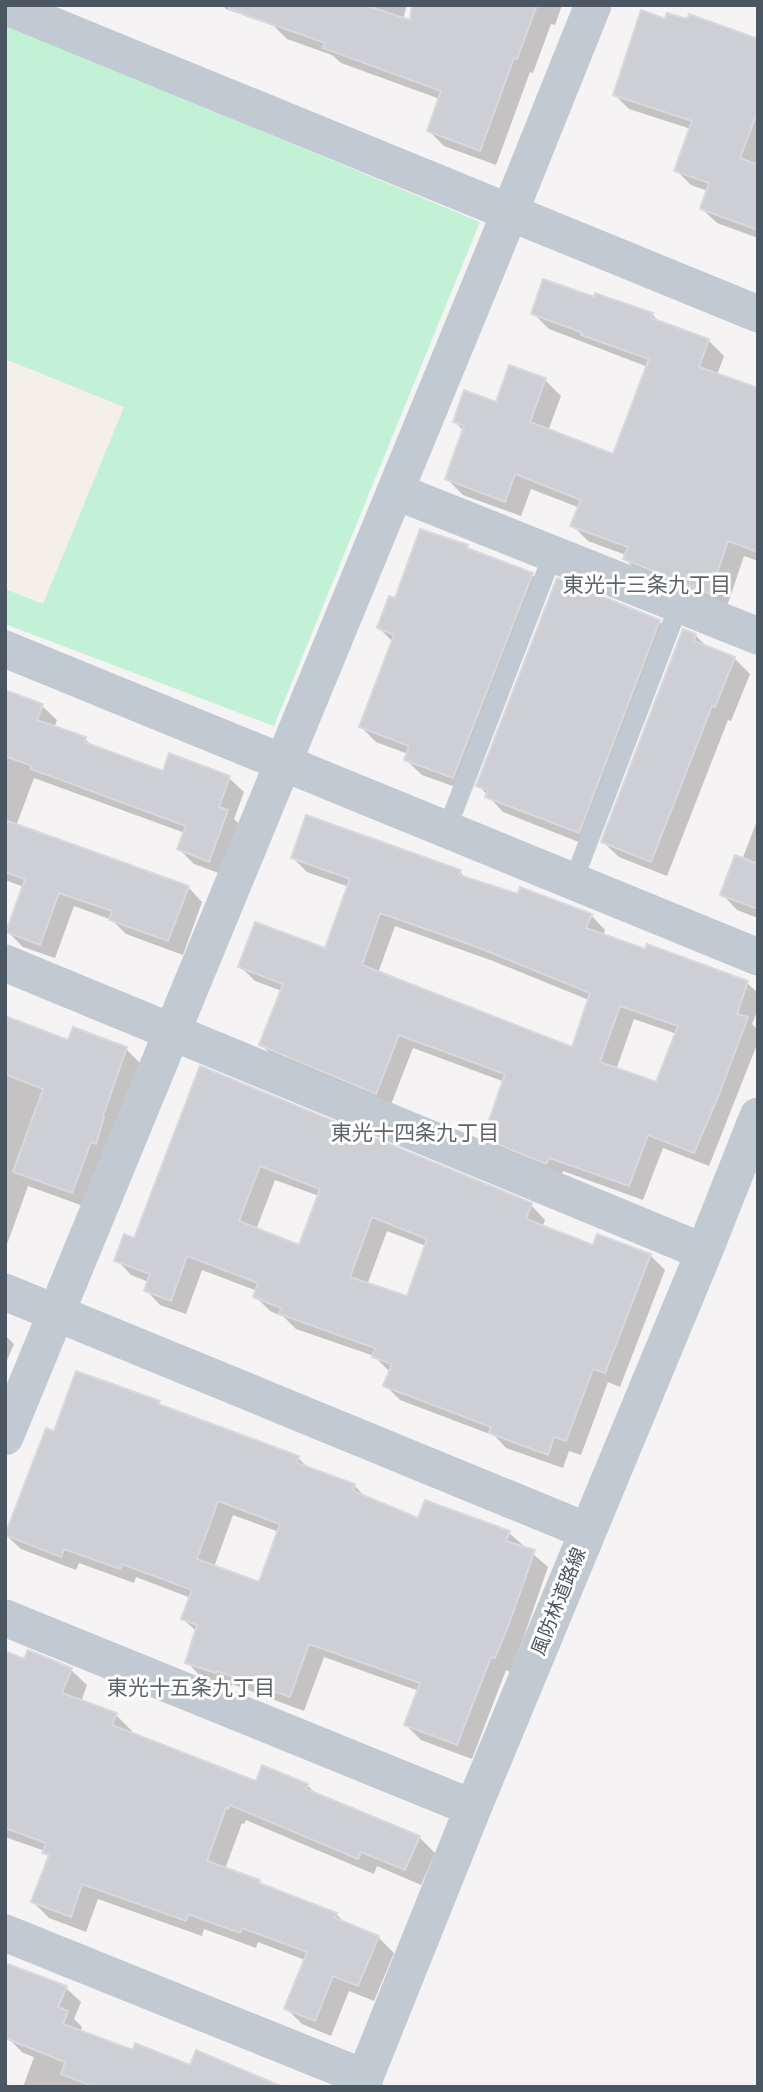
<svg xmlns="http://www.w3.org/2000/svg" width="763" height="2092" font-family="Commissioner,'Noto Sans JP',sans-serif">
<rect width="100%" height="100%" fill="#f5f3f3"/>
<path fill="#c3f1d5" d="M5,24L480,222L274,726L5,624Z"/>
<path fill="#f5f0e5" d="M5,359L124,407L43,604L5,589Z"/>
<path fill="#0003" fill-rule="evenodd" d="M222,5H407L403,19L465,42L478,5H562L555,25L551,24L533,73L530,72L496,165L444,146L429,131L440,99L341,63L332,55L287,39L274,26L226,9Z
M666,21L758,40V238L717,223L702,209L708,191L691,185L676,170L691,129L629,109L615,95Z
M595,299L652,314L660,323L708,340L724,356L717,375L758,390V561L744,556L726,609L641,575L625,559L626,555L588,541L572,525L580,508L531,489L521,516L463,495L447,479L464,431L455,422L545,380L561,396L548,431L614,456L648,367L549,329L533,313Z
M467,547L473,552L532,574L547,590L469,792L422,775L406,760L408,754L376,742L361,727L393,642L379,628L396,601Z
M659,621L675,637L594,848L503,812L479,786Z
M695,635L708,648L734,658L750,674L731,721L728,720L667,876L619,857L603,842Z
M5,692L42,706L57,720L54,728L85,739L93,747L164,773L229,778L244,792L234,819L242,827L224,875L194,864L179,849L185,833L34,778L16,826L188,887L202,902L183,955L126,934L112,920L74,906L55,958L23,947L8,932L24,887L5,880Z
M758,818V918L737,910L722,894L742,860Z
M293,858L460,872L467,879L591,915L605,930L603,936L747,983L758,993V1009L752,1024L758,1030V1042L709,1166L663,1148L643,1200L563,1171L561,1177L499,1152L485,1137L505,1082L413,1048L390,1107L276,1059L261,1045L282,991L255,981L241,967L326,951L349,887L307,872ZM395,926L493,961L589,1000L573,1050L378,973ZM634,1019L677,1034L657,1085L616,1070Z
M5,1018L69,1042L74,1029L126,1049L141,1064L86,1207L28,1186L5,1250Z
M201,1069L531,1205L545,1220L542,1228L594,1247L650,1255L665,1270L620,1387L608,1382L581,1455L569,1451L563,1468L506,1448L495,1436L400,1400L385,1385L390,1372L374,1356L296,1329L284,1317L270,1311L255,1296L257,1291L202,1270L186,1314L160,1305L146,1290L149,1282L131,1275L117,1260L135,1240ZM275,1180L319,1196L300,1247L256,1230ZM387,1231L426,1246L408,1299L367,1285Z
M5,1335L14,1344L5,1365Z
M159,1403L164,1409L298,1458L309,1469L354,1485L367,1499L419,1520L509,1533L548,1567L523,1639L510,1672L506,1670L472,1759L421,1740L406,1725L419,1691L324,1657L304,1711L232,1684L231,1687L201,1677L187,1662L197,1632L183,1619L191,1598L136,1577L134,1583L79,1563L76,1570L21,1549L6,1535L55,1433ZM233,1515L279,1532L260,1584L214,1567Z
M29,1652L71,1670L87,1685L81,1702L116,1715L132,1731L131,1734L257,1783L307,1785L317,1795L419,1837L435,1853L421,1885L377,1866L374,1874L246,1820L244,1824L242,1823L225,1869L259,1882L265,1888L336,1914L346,1924L378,1937L394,1953L374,2001L349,1991L331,2036L302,2024L286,2008L305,1960L258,1942L256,1948L204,1929L202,1936L98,1899L86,1932L49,1918L33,1902L50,1858L45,1851L5,1837V1653L25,1661Z
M66,1988L81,2002L74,2019L82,2027L80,2032L134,2052L279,2087H23L34,2057L23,2053L8,2038Z"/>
<path fill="#cdcfd5" stroke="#d7d9de" stroke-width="2" fill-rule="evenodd" d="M229,5H364L410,20L412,5H537L517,59L514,58L480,151L427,131L441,91L323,48L325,43L229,9Z
M641,10L665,19L667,13L687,19L689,14L758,39V110L740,158L758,165V230L700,209L709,183L674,171L692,121L613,95Z
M543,279L594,297L595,293L653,313L651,318L709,339L699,367L758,388V552L728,541L710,594L623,559L628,547L570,526L581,500L515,474L505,502L445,479L464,426L453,422L464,390L496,402L509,365L546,378L530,422L613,454L649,359L581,335V332L531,314Z
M420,529L468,545L467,548L533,573L453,778L404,760L409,746L359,727L394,635L377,628L389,596L395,598Z
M557,578L660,620L579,833L485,797L488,790L476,786Z
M683,629L696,634L694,641L735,657L715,707L712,706L651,862L601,842Z
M5,690L43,704L37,720L86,737L84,742L163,771L169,753L230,776L219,807L228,810L209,862L177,849L186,826L31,769L32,766L5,756Z
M306,815L461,870L459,875L518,894L520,887L592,914L586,928L645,949L647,944L748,981L737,1014L748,1017L718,1097L694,1153L648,1135L629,1186L552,1159L549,1158L546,1164L483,1138L505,1074L399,1035L376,1094L259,1045L283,984L238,967L255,922L325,948L350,879L291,858ZM380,913L477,947L590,993L572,1047L362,965ZM620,1006L678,1026L656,1082L600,1062Z
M5,820L189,886L168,941L109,920L112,911L59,893L40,945L6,932L25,879L5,872Z
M735,855L758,864V909L720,895Z
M5,1016L68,1040L73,1027L127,1047L103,1116L104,1117L96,1144L91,1142L72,1193L13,1172L43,1089L5,1074Z
M200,1066L532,1203L526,1219L593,1245L597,1234L651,1254L605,1373L593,1369L566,1441L554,1437L548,1455L489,1433L491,1427L383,1386L392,1364L372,1357L375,1348L279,1314L281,1308L253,1297L258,1283L187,1256L171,1301L144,1291L150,1274L114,1261L124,1234L134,1238ZM260,1166L320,1189L299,1245L239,1221ZM372,1217L427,1239L407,1296L350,1277Z
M76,1371L160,1401L158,1404L299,1456L297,1463L355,1484L353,1491L418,1518L425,1500L510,1531L506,1541L535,1550L509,1624L495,1658L491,1657L457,1745L404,1725L420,1683L309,1644L290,1697L217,1671L216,1673L185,1663L197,1625L181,1619L192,1590L122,1564L120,1569L64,1549L61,1557L5,1535L46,1428L54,1431ZM218,1501L280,1524L259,1582L197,1559Z
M28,1650L72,1668L62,1693L117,1713L112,1725L256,1781L262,1765L308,1784L306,1789L420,1836L405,1870L361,1852L358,1859L230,1805L228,1809L226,1808L207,1861L260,1880L259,1883L337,1913L335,1918L379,1936L358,1986L333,1976L315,2021L284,2009L307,1952L242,1928L240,1933L188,1914L186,1921L82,1884L71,1917L31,1902L49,1855L42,1853L46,1843L5,1828V1651L24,1659Z
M5,1963L67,1986L58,2007L68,2011L63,2024L133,2050L135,2043L190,2065L196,2050L283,2087H94L61,2074L65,2062L5,2038Z"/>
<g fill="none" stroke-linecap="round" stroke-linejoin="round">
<path stroke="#c1cad2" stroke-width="19" d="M446,831L553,554
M573,882L679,605"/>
<path stroke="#c1cad2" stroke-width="37" d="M5,6L758,314
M395,491L758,636
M5,649L758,957
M5,963L704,1252
M5,1292L587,1531
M5,1437L493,254L593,5
M5,1618L473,1808
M5,1933L365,2078
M361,2087L473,1808L704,1252L758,1116"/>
</g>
<g text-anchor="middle" stroke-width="6" stroke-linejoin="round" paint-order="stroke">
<g font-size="19" fill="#4a5661" stroke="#fff">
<text transform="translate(558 1601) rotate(-68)" y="7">風防林道路線</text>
</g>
<g font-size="21" fill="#5f6368" stroke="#fff">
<text x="647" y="592">東光十三条九丁目</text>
<text x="415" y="1140">東光十四条九丁目</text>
<text x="191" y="1695">東光十五条九丁目</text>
</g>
</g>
<rect width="763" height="2092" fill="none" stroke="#4a5661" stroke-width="14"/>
</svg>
